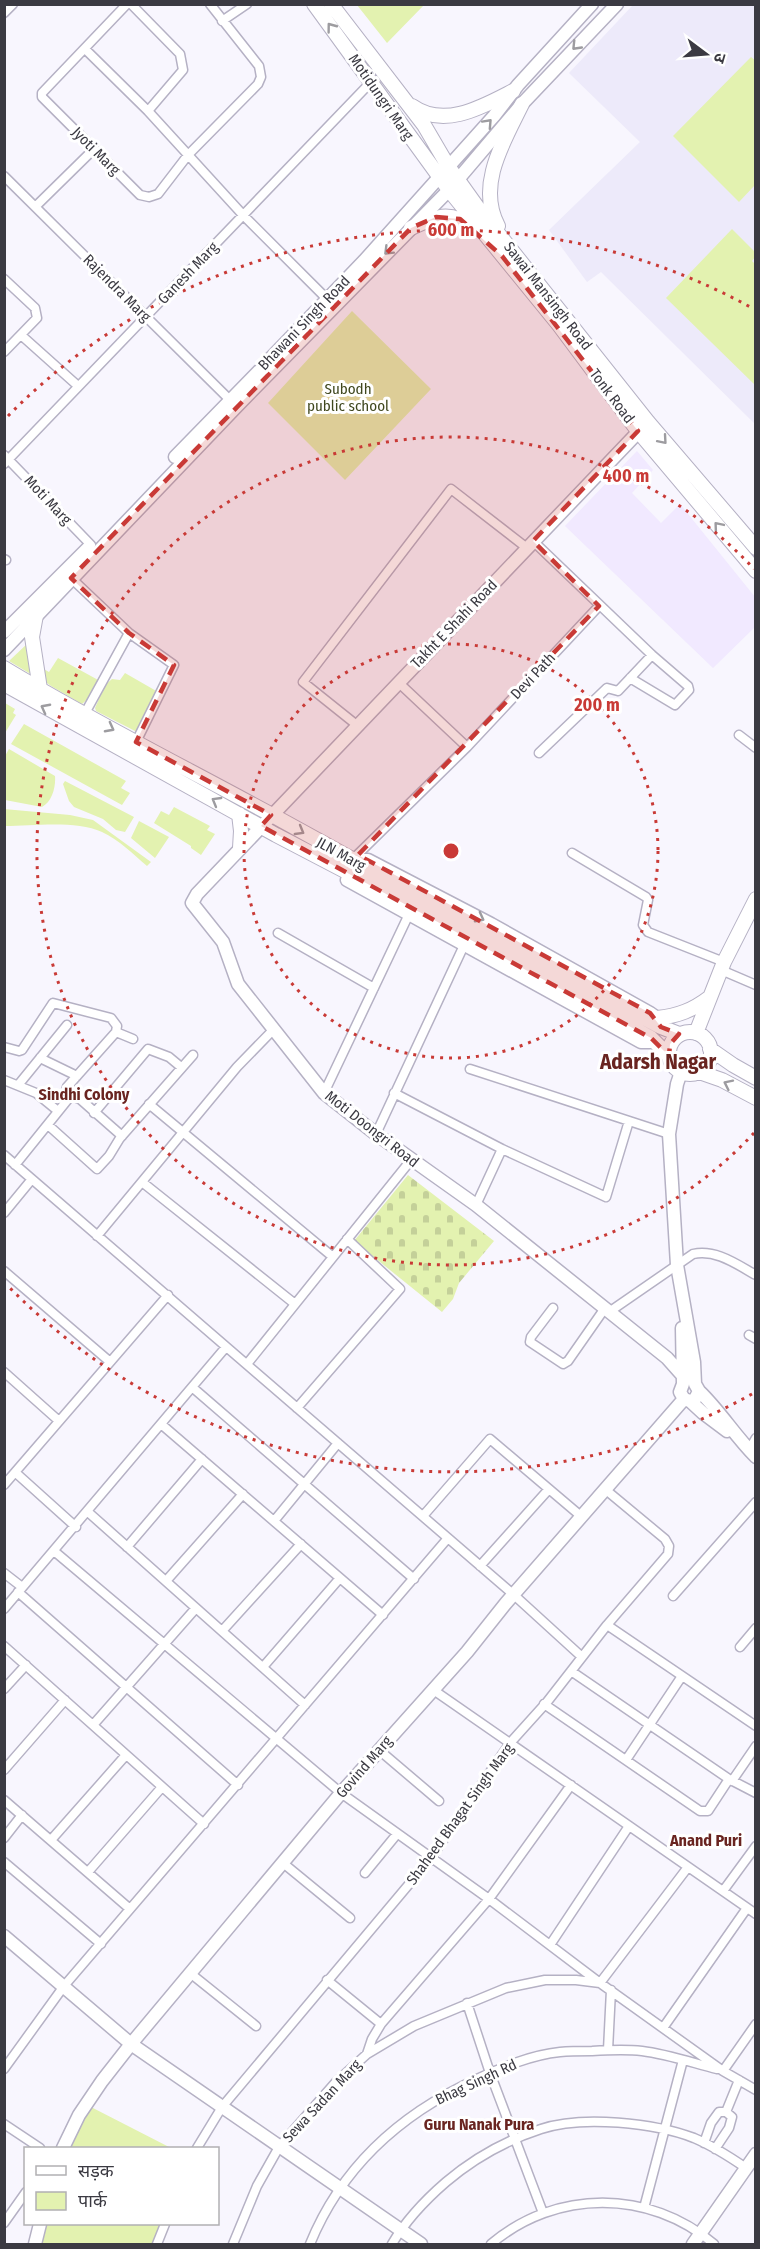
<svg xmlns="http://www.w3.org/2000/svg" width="760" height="2249" font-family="'Fira Sans Condensed','Noto Sans Devanagari',sans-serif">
<defs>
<pattern id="cemetery-stones" width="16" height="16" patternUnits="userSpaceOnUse" patternTransform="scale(1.5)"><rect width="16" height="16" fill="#e3f2b0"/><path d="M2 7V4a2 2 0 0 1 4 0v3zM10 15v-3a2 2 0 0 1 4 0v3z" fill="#c4d099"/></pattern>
</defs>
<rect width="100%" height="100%" fill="#f8f6fe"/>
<path fill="#edeafa" d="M633,5H755V424L601,272L587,282L549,230L640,142L569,73Z"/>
<path fill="#f1e9ff" d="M637,451L653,470L632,493L661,523L680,504L755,597V627L713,668L565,526Z"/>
<path fill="#e3f2b0" d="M357,5H424L387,43Z
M751,57L756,61L755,185L739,202L673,136Z
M732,229L755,252V257L752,261L756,265L755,385L666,298Z
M352,311L431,389L345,480L268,403Z
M28,643L34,676L9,661Z
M58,658L100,681L90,697L82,704L51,686L47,683L40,667L49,672Z
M125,673L158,692L137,732L96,711L95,708L105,685L112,679L120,680Z
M5,703L15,709L13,713L16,715L5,733Z
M24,724L126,781L121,788L130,793L122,805L11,744Z
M9,749L55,776C56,787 52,802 42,807L5,800V756Z
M65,781L134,817L125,832L116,830L103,819L74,807L69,801L63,784Z
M174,807L210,826L207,830L215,834L201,855L191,848V846L154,823L161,811L169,815Z
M4,809L70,815L93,820L151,862L147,866C133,854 119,840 102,832C76,820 33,826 5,826Z
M139,821L169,837L155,858L131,838Z
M91,2107L171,2148H69L76,2124Z
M45,2224H160L153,2244H42Z"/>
<path fill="url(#cemetery-stones)" d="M408,1175L494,1241L459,1283L453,1299L442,1312L354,1241Z"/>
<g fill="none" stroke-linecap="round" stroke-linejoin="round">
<defs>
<path id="street" d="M127,4L42,93V97L140,195L149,197L158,194L188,155L258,84L261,77L259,66L210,4
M131,4L180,54L183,70L148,111
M4,13L13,4
M222,21L247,4
M85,49L148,111L243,215L327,299
M4,176L230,400
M36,206L94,149
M4,279L35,308L37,318L4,352
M21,335L78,386
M4,455L91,545
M4,464L371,82
M533,541L652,655L688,686L689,690L675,705L630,678
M4,559L6,560
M71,578L129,633L84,715
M129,633L174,665L136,742
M399,683L467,747
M358,726L303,682L451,489L527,548
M739,735L756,748
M539,753L607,688L618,691L652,655
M572,853L646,897L648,900L643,925L648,932L724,962
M352,860L467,747L599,606
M278,933L374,988
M721,970L756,985
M4,1047L19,1051L22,1050L53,1003L111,1018L117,1026L116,1032L133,1039
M40,1058L77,1076
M470,1069L669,1134
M4,1080L36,1093L58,1111
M19,1084L67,1025
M324,1093L410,912
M394,1093L502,1149L606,1197L629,1121
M74,1097L66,1091L67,1087L116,1032
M149,1104L333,1257
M94,1113L148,1049L169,1057L181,1067
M48,1125L97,1169L109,1156L120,1138L193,1055
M376,1134L466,941
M4,1155L514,1595L582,1657
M15,1165L69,1098L74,1097L80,1099L122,1136
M142,1182L295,1304
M476,1205L502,1149
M4,1213L32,1179
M97,1236L237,1067L273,1030
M4,1271L109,1361
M553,1308L531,1337L530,1342L563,1364L568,1361L605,1308
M609,1312L693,1254C716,1249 736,1264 756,1275
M749,1335L756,1339
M247,1364L411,1160
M4,1372L59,1421
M192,1387L414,1579
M297,1408L400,1289L347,1239
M161,1424L383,1615
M749,1450L756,1438
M16,1473L76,1527
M4,1485L168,1295
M88,1512L305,1705
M423,1516L490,1439L582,1517
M274,1521L338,1443
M127,1547L202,1459
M54,1551L341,1793L489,1899L600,1983L723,2071L756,2090
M480,1566L549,1489
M4,1573L22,1587
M166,1581L243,1494
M18,1592L238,1785
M673,1596L756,1502
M4,1609L226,1347
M607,1625L756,1726
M222,1631L301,1544
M4,1646L204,1824
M740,1647L756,1628
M263,1667L340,1578
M571,1671L729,1779L756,1793
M4,1689L26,1665
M432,1689L756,1914
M544,1704L700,1811H708L729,1779
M93,1725L196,1608
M379,1750L439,1801
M626,1760L682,1676
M4,1770L65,1700
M732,1781L756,1746
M4,1800L130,1909
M4,1838L22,1815
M51,1840L126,1755
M4,1862L101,1944
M283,1863L350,1918
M88,1872L162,1787
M365,1873L397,1834
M723,1891L756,1846
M550,1945L629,1826
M190,1973L256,2026
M327,1980L381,2024
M467,2003L490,2073L543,2213
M663,2028L747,1908
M608,2050L611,1990
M367,2054L372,2039L381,2024L489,1899L571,1785
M4,2069L64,1986L448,1538
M723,2071L756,2024
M726,2112L739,2080
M4,2124L40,2148
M704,2143L711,2123L719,2112H726L732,2117L729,2128L715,2149
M197,2148L222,2107L431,1858L510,1743L547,1702L607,1625L668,1554L669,1546L665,1539L606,1490
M644,2208L683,2060
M4,2223L26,2192
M157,2244L165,2224
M233,2244L257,2186L279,2147L336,2082L367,2054L414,2026L506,1988L545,1980H576L600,1983L688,1867
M310,2244C342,2166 402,2113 477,2079C503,2067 531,2055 560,2052C570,2051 581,2051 592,2051C608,2050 625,2049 642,2051C667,2054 693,2063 717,2069
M392,2244C406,2220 424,2201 446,2182C473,2159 507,2140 541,2129C582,2115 655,2123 694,2138C713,2146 730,2157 746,2168
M491,2244C556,2189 649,2189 714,2244"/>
<path id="secondary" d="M271,358L364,261L494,116L518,85L592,4
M644,426L197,894L192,903L223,942L238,984L324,1093L376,1134L476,1205L667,1358L683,1376
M175,457L259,371
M4,632L88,548
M4,650L236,407L449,190L522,104L617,4
M352,860H368L491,924L650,1013L657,1018L661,1024
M347,880L641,1042H655
M681,1072L677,1084L669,1134L677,1265L694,1362L695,1384L699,1391L695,1399L690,1401L684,1399
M682,1328L683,1384L680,1392L684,1399
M699,1391C720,1411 735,1436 756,1457
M690,1401L703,1413L727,1431
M4,1936L131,2044L421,2244
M63,2148L79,2115L102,2081L131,2044L341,1793L467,1652L506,1603L684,1399
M35,2244L40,2224
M693,2244L756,2154"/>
<path id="primary" d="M314,4L449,190L559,325L638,431L756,571
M331,4L424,125L448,166L478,208L648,422L756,548
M412,106C444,129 482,107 513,91
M498,226C476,185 504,141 522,104
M411,228C434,217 451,209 472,228
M36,615L32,637L40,689
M4,668C95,723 190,770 283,821C409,890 534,961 661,1027L679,1034
M4,684L276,835L412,906L651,1038L669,1056
M239,814L241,831L240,848
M657,1018C678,1016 693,1010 710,997
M669 1053a21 21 0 1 1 42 0a21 21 0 1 1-42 0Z
M696,1033L724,962L756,899
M710,1049L733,1065L756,1078
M699,1072L722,1080L756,1098"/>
</defs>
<use href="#street" stroke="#b5b1c4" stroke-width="11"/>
<use href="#secondary" stroke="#b5b1c4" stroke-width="15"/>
<use href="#primary" stroke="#b5b1c4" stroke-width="16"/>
<use href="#street" stroke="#fff" stroke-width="8"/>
<use href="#secondary" stroke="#fff" stroke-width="12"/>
<use href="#primary" stroke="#fff" stroke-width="14"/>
</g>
<defs><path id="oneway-chevron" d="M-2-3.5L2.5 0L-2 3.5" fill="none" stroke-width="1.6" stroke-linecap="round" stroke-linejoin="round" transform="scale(1.5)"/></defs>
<g stroke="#9d9ca0">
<use href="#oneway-chevron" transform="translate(331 27) rotate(-127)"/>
<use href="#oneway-chevron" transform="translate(576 46) rotate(134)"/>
<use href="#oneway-chevron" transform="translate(488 123) rotate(-47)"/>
<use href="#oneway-chevron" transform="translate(388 251) rotate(135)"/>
<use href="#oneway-chevron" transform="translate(663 440) rotate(49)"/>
<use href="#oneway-chevron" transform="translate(718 526) rotate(-130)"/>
<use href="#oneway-chevron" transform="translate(45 708) rotate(-152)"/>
<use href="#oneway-chevron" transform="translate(110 728) rotate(28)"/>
<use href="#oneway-chevron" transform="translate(216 801) rotate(-150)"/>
<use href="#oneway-chevron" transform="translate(300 831) rotate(30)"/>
<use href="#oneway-chevron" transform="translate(480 918) rotate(28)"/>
<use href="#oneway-chevron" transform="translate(728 1084) rotate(-154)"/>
</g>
<path fill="#c93a36" fill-opacity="0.2" stroke="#c93a36" stroke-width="4.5" stroke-dasharray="12 8" stroke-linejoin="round" d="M436,217L460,219L502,256L638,431L533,541L599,606L358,855L650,1013L661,1027L679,1034L670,1044L669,1056L651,1038L261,826L271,815L136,742L174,665L129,633L71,578L411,228Z"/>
<g fill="none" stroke="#c93a36" stroke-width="3" stroke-dasharray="3 6">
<circle cx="451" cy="851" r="207"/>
<path d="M754 1133A414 414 0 1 1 754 569"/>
<path d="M752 1394A621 621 0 0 1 8 1286M8 416A621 621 0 0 1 752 308"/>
</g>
<g text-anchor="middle" stroke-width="6" stroke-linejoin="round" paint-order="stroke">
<g font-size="15" fill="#3b3a42" stroke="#fff">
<text transform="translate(381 97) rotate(55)" y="5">Motidungri Marg</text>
<text transform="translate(96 151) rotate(45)" y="5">Jyoti Marg</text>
<text transform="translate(188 273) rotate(-46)" y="5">Ganesh Marg</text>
<text transform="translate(117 288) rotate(45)" y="5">Rajendra Marg</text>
<text transform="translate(548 296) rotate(52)" y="5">Sawai Mansingh Road</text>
<text transform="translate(304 323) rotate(-46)" y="5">Bhawani Singh Road</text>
<text transform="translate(612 396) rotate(53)" y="5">Tonk Road</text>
<text transform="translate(48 500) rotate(47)" y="5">Moti Marg</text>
<text transform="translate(454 624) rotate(-46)" y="5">Takht E Shahi Road</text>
<text transform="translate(533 676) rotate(-47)" y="5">Devi Path</text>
<text transform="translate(341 854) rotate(29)" y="5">JLN Marg</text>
<text transform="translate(372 1129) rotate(38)" y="5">Moti Doongri Road</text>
<text transform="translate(364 1767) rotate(-49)" y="5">Govind Marg</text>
<text transform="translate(460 1814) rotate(-54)" y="5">Shaheed Bhagat Singh Marg</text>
<text transform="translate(476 2082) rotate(-25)" y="5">Bhag Singh Rd</text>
<text transform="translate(322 2101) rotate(-47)" y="5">Sewa Sadan Marg</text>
</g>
<g font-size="15" fill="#3f471e" stroke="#fff">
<text x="348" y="394">Subodh<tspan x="348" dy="17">public school</tspan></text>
</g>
<g font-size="16" font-weight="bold" fill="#692420" stroke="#fff">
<text x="84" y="1100">Sindhi Colony</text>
<text x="706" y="1846">Anand Puri</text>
<text x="479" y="2130">Guru Nanak Pura</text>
</g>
<g font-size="21" font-weight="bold" fill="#692420" stroke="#fff">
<text x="658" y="1069">Adarsh Nagar</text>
</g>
</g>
<circle cx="451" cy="851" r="9" fill="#c93a36" stroke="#fff" stroke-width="3"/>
<g font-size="18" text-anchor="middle" font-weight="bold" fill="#c93a36" stroke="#fff" stroke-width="6" stroke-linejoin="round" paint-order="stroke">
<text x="451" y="236">600 m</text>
<text x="626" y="482">400 m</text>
<text x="597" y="711">200 m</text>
</g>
<rect width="760" height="2249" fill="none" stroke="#3b3a42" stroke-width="12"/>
<rect x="24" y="2147" width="195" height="78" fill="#ffffff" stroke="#b1b0b3" stroke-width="1.5"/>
<rect x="36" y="2166" width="30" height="9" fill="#ffffff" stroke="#b1b0b3" stroke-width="1.5"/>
<text x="78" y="2177" font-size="18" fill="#3b3a42">सड़क</text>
<rect x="36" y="2192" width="30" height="18" fill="#e3f2b0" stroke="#b1b0b3" stroke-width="1.5"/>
<text x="78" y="2207" font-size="18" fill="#3b3a42">पार्क</text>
<g transform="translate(706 54) rotate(106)" stroke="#ffffff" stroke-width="4.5" paint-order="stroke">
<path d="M0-4.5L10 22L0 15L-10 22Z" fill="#3b3a42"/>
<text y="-9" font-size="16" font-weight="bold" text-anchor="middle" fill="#3b3a42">उ</text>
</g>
</svg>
